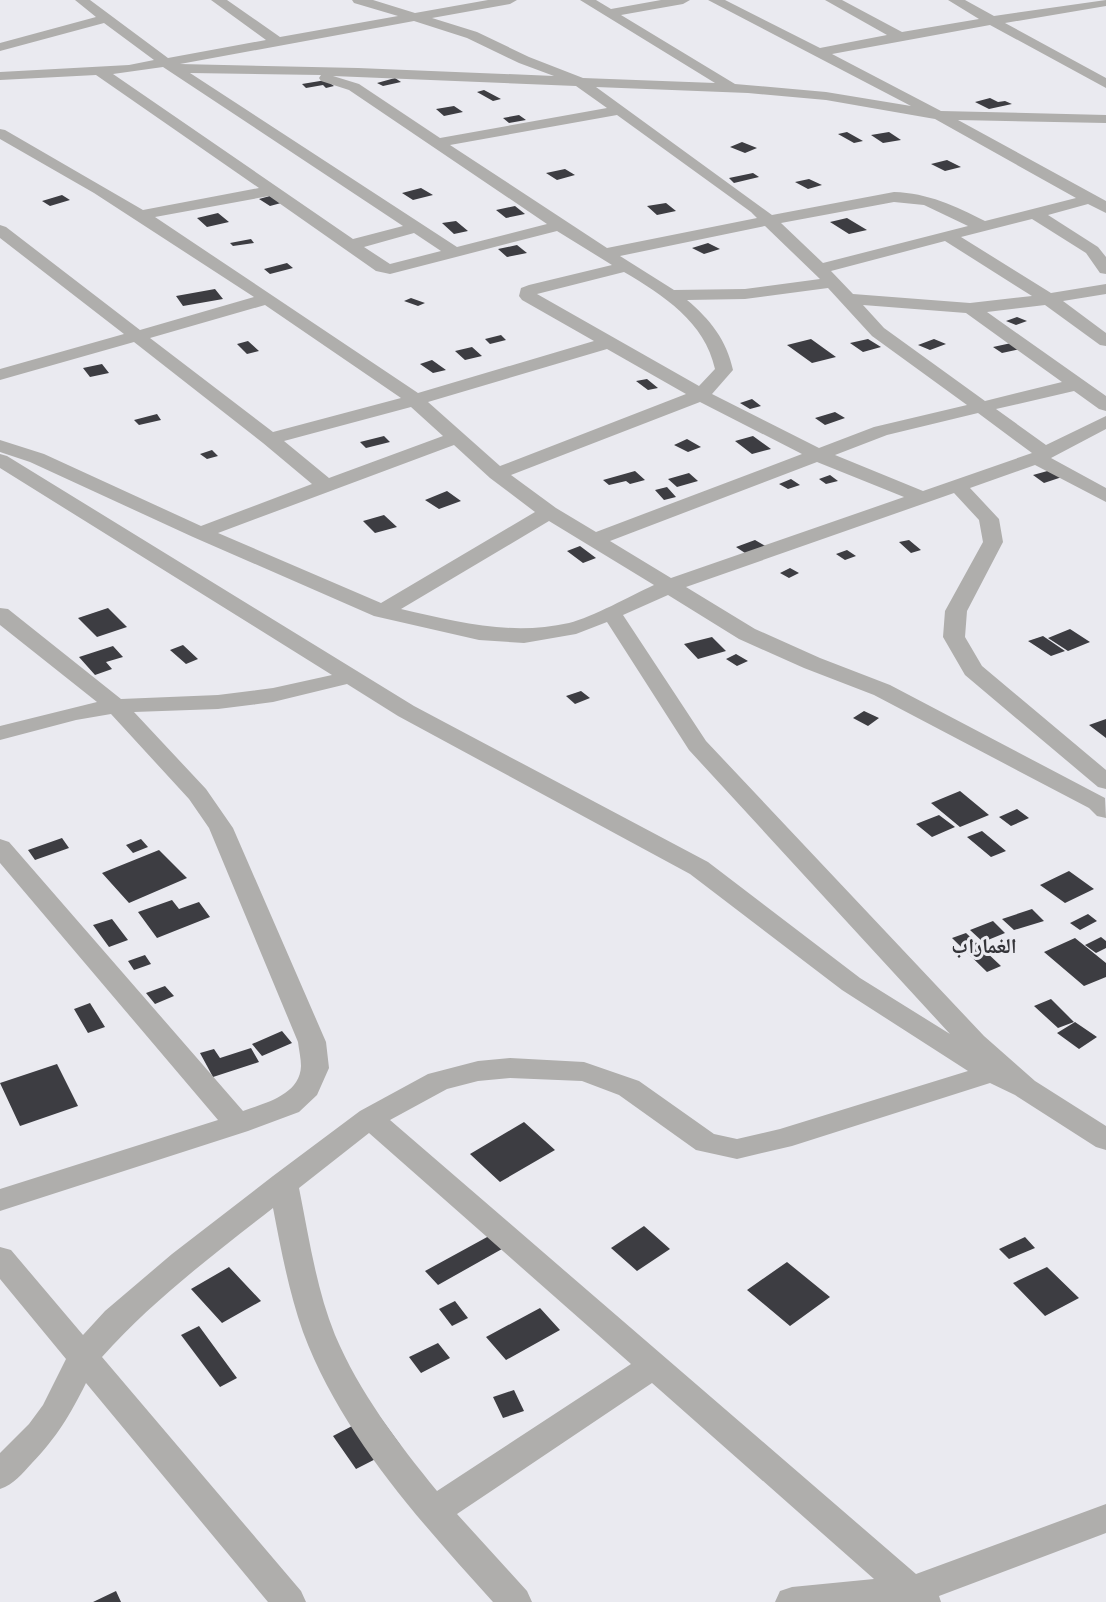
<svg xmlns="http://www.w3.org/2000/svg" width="1106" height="1602" font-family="Commissioner,'Noto Naskh Arabic',sans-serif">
<rect width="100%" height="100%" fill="#eaeaf0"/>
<path fill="#3d3d42" d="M395,78L401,82L383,86L377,83Z
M326,80L334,86L326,88L323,85L306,88L302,84Z
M484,90L501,99L493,101L477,92Z
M990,98L998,102L1005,101L1012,104L989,109L975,102Z
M454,106L463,112L444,116L436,109Z
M519,115L526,120L509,123L503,118Z
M847,132L863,141L854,143L838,134Z
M889,132L901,140L883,143L871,135Z
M742,142L757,148L745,153L730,147Z
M947,160L961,167L945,171L931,164Z
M565,169L575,175L557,180L546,173Z
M753,173L759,177L734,183L729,178Z
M809,179L822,185L808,189L795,182Z
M421,188L433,195L413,200L402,193Z
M62,195L70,200L50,206L42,201Z
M270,196L281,203L270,206L259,199Z
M666,203L676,211L657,215L647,206Z
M515,206L525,214L506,218L496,210Z
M218,213L229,222L207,227L197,218Z
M847,218L867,230L849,234L830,222Z
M456,221L468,231L454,234L442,223Z
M251,239L254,243L233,246L230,243Z
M708,243L720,249L704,254L692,248Z
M517,245L527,253L507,257L498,249Z
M287,263L293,268L270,274L264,269Z
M215,289L223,299L183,306L176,296Z
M411,298L425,303L418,306L404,301Z
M1017,317L1027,321L1016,325L1006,321Z
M501,335L506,340L490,344L485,339Z
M811,339L836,357L812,363L787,345Z
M868,339L881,347L863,352L850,343Z
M934,339L946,344L930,350L918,345Z
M248,341L259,351L247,354L237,344Z
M1016,342L1025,348L1002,353L993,347Z
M472,347L482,356L465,360L455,351Z
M432,360L446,370L433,373L420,364Z
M102,364L109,373L90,377L83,368Z
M647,379L658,388L648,390L636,381Z
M752,399L761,406L750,409L740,403Z
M835,412L845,418L825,425L815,418Z
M157,414L161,420L139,425L134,420Z
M384,436L390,442L366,448L360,442Z
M753,436L771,449L752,454L735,441Z
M687,439L701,447L688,452L674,445Z
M212,450L218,456L207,459L200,454Z
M1051,470L1062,477L1044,483L1033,475Z
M635,471L645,480L630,484L626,481L609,485L603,480Z
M689,473L698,481L677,487L668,479Z
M830,475L838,481L826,484L819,479Z
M791,479L800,485L788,489L779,484Z
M667,487L676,497L664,500L655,490Z
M447,491L461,501L439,509L425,500Z
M384,515L397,527L375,533L363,521Z
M755,540L767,547L748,555L736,547Z
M909,540L921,550L911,553L899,542Z
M580,546L596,558L583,563L567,551Z
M847,550L856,556L845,560L836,554Z
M790,568L799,573L789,578L780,573Z
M108,608L127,627L97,637L78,618Z
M1070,629L1090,642L1068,651L1048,638Z
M1043,636L1065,651L1051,656L1028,641Z
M712,637L726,651L698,659L684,644Z
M183,645L198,659L186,664L170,650Z
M113,646L123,657L106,662L112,669L95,675L79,657Z
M736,654L748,661L737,666L726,659Z
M581,691L590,698L575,704L566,696Z
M864,711L879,718L868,726L853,718Z
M1106,719V738L1089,725Z
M960,791L989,815L960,827L931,803Z
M1017,809L1029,818L1011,826L999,817Z
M939,815L955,827L932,837L916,824Z
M982,831L1006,851L991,857L967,837Z
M62,838L69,848L35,860L28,850Z
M141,839L148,847L133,853L126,845Z
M159,850L187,878L129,903L102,873Z
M1069,871L1094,889L1065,903L1040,885Z
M172,900L179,909L199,902L210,917L157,938L138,912Z
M1032,909L1044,921L1014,930L1002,919Z
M1088,914L1097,921L1080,930L1070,923Z
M112,919L128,940L109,947L93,925Z
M993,921L1005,933L983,942L970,930Z
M966,933L1001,966L987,972L952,938Z
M1101,937L1106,941V948L1096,953L1085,945Z
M1075,938L1106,963V977L1084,986L1044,952Z
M145,955L151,964L134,970L128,961Z
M165,986L174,996L155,1004L146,993Z
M1051,999L1074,1022L1058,1028L1034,1006Z
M90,1003L105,1027L88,1033L74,1009Z
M1075,1022L1097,1037L1079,1049L1057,1033Z
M282,1031L292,1043L262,1056L252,1044Z
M251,1048L259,1062L213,1077L200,1053L214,1049L220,1058Z
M57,1064L78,1106L20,1126L0,1083Z
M524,1122L555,1150L500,1182L470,1154Z
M644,1226L670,1249L637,1271L611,1248Z
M489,1236L502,1249L438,1285L425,1271Z
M1025,1237L1035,1248L1009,1259L999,1249Z
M787,1262L830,1297L790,1326L747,1290Z
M229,1267L261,1301L222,1323L191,1289Z
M1047,1267L1079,1298L1045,1316L1013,1283Z
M455,1301L468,1318L452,1326L439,1309Z
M540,1308L560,1330L506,1360L486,1337Z
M199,1326L237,1378L220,1387L181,1335Z
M438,1343L450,1358L421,1373L409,1357Z
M514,1390L524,1411L503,1418L493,1397Z
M377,1413L401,1446L356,1469L333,1436Z
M116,1591L121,1602H93Z"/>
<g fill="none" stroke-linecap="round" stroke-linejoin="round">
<path fill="#afaeac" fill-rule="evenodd" d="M75,0H90L168,58L266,40L211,0H227L280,37L398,16L354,3L352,0H373L415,13L488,0H517L510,4L432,18L477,32L529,57L583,78L715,83L580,0H596L611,9L661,0H690L683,4L621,15L735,84L826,92L911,106L708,0H725L820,48L887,35L825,0H842L902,32L979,19L948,0H965L994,16L1106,0V6L1005,23L1106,78V88L990,25L832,54L941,111L1106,115V123L958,120L1106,201V213L1088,204L1048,215L1098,247L1106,257V274L1100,273L1086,253L1032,219L961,237L1051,293L1106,284V294L1063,301L1106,333V346L1100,345L1045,305L987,312L1106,396V411L1099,409L1074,391L996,409L1046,445L1106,416V429L1051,458L1106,488V502L1035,465L970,488L999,519L1003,542L967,611L965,637L982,666L1106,770V789L1098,787L965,675L943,637L945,611L983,542L979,520L954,493L686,587L755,629L820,658L890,685L1105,798L1106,818L1097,816L1089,808L874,695L804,668L739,639L668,595L623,615L706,741L984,1036L1035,1081L1106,1126V1150L1096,1147L1015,1095L990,1083L792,1146L737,1159L696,1150L619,1095L582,1081L510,1078L478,1081L447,1089L390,1120L916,1574L1106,1504V1533L939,1596L941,1602H775L780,1591L792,1587L874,1579L652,1383L457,1514L527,1591L532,1602H493C420,1521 342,1436 303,1332C289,1292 281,1250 273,1208C213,1255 153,1300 102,1357L301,1591L306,1602H268L86,1383C70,1415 57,1437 32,1463C22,1474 14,1484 0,1489V1453L29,1424L43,1405L66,1359L0,1279V1247L11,1250L83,1335L105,1311L172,1254L273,1176L360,1111L428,1074L478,1061L510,1058L584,1062L639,1081L714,1134L737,1139L780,1129L968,1071L842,990L690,874L398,716L347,684L273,702L218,709L134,712L206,789L233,828L326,1042L329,1068L317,1095L299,1112L248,1131L0,1211V1189L218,1120L0,863V839L9,842L243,1111C265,1103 300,1095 301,1066C301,1059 299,1050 298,1042L209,828L189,799L111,714L76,720L0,740V726L97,702L0,625V608L8,609L121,699L218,695L273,688L332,675L0,468V454L7,456L414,706L708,862L860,978L950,1034L689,750L607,622L576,634L524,643L479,640L374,616L193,537L30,462L0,452V440L44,454L201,526L312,484L263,443L134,342L0,380V369L124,334L0,238V225L6,227L140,330L254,297L94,193L0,139V129L5,130L143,210L259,188L96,75L0,80V72L129,65L154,60L104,23L0,51V43L96,17ZM414,21L467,38L519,63L554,76L358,68L180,64ZM163,67L403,226L353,239L113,74ZM190,73L321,75L319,78L321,81L349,90L547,224L457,247ZM333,76L576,86L607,108L440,138L359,84ZM596,87L748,93L826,100L935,119L1076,198L985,221C955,206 928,193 894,192L772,215ZM617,115L751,212L757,218L607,248L450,145ZM269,196L376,271L390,274L557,231L612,265L529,285L521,288L519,296L522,300L594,341L418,393L155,217ZM894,202L924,205L968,226L823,263L781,223ZM765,226L820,279L745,289L674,290L620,256ZM414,233L441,251L390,264L364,247ZM945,241L1032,296L970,303L853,294L831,271ZM624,272C663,295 705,322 715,369L699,386L537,294ZM828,288L872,336L967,405L874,427L819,448L712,394L733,370C727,341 710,319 687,300L745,299ZM265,305L401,398L273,432L150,338ZM863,305L966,313L1062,382L985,401L884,328ZM607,349L686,394L500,466L428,402ZM700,402L802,454L596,532L556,508L511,475ZM411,407L443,436L329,478L284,441ZM978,413L1032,453L923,491L835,455L887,435ZM454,445L490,478L535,512L381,603L218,533ZM817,462L904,497L671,578L610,541ZM549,521L654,585C630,596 593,617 569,623C511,636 457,622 401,609ZM369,1133L631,1364L437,1491C398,1443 359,1392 335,1335C316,1288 309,1237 299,1188Z"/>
</g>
<g text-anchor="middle" stroke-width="6" stroke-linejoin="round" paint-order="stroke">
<g font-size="21" font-weight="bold" fill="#343439" stroke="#eaeaf0">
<text x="984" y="953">الغماراب</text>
</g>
</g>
</svg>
